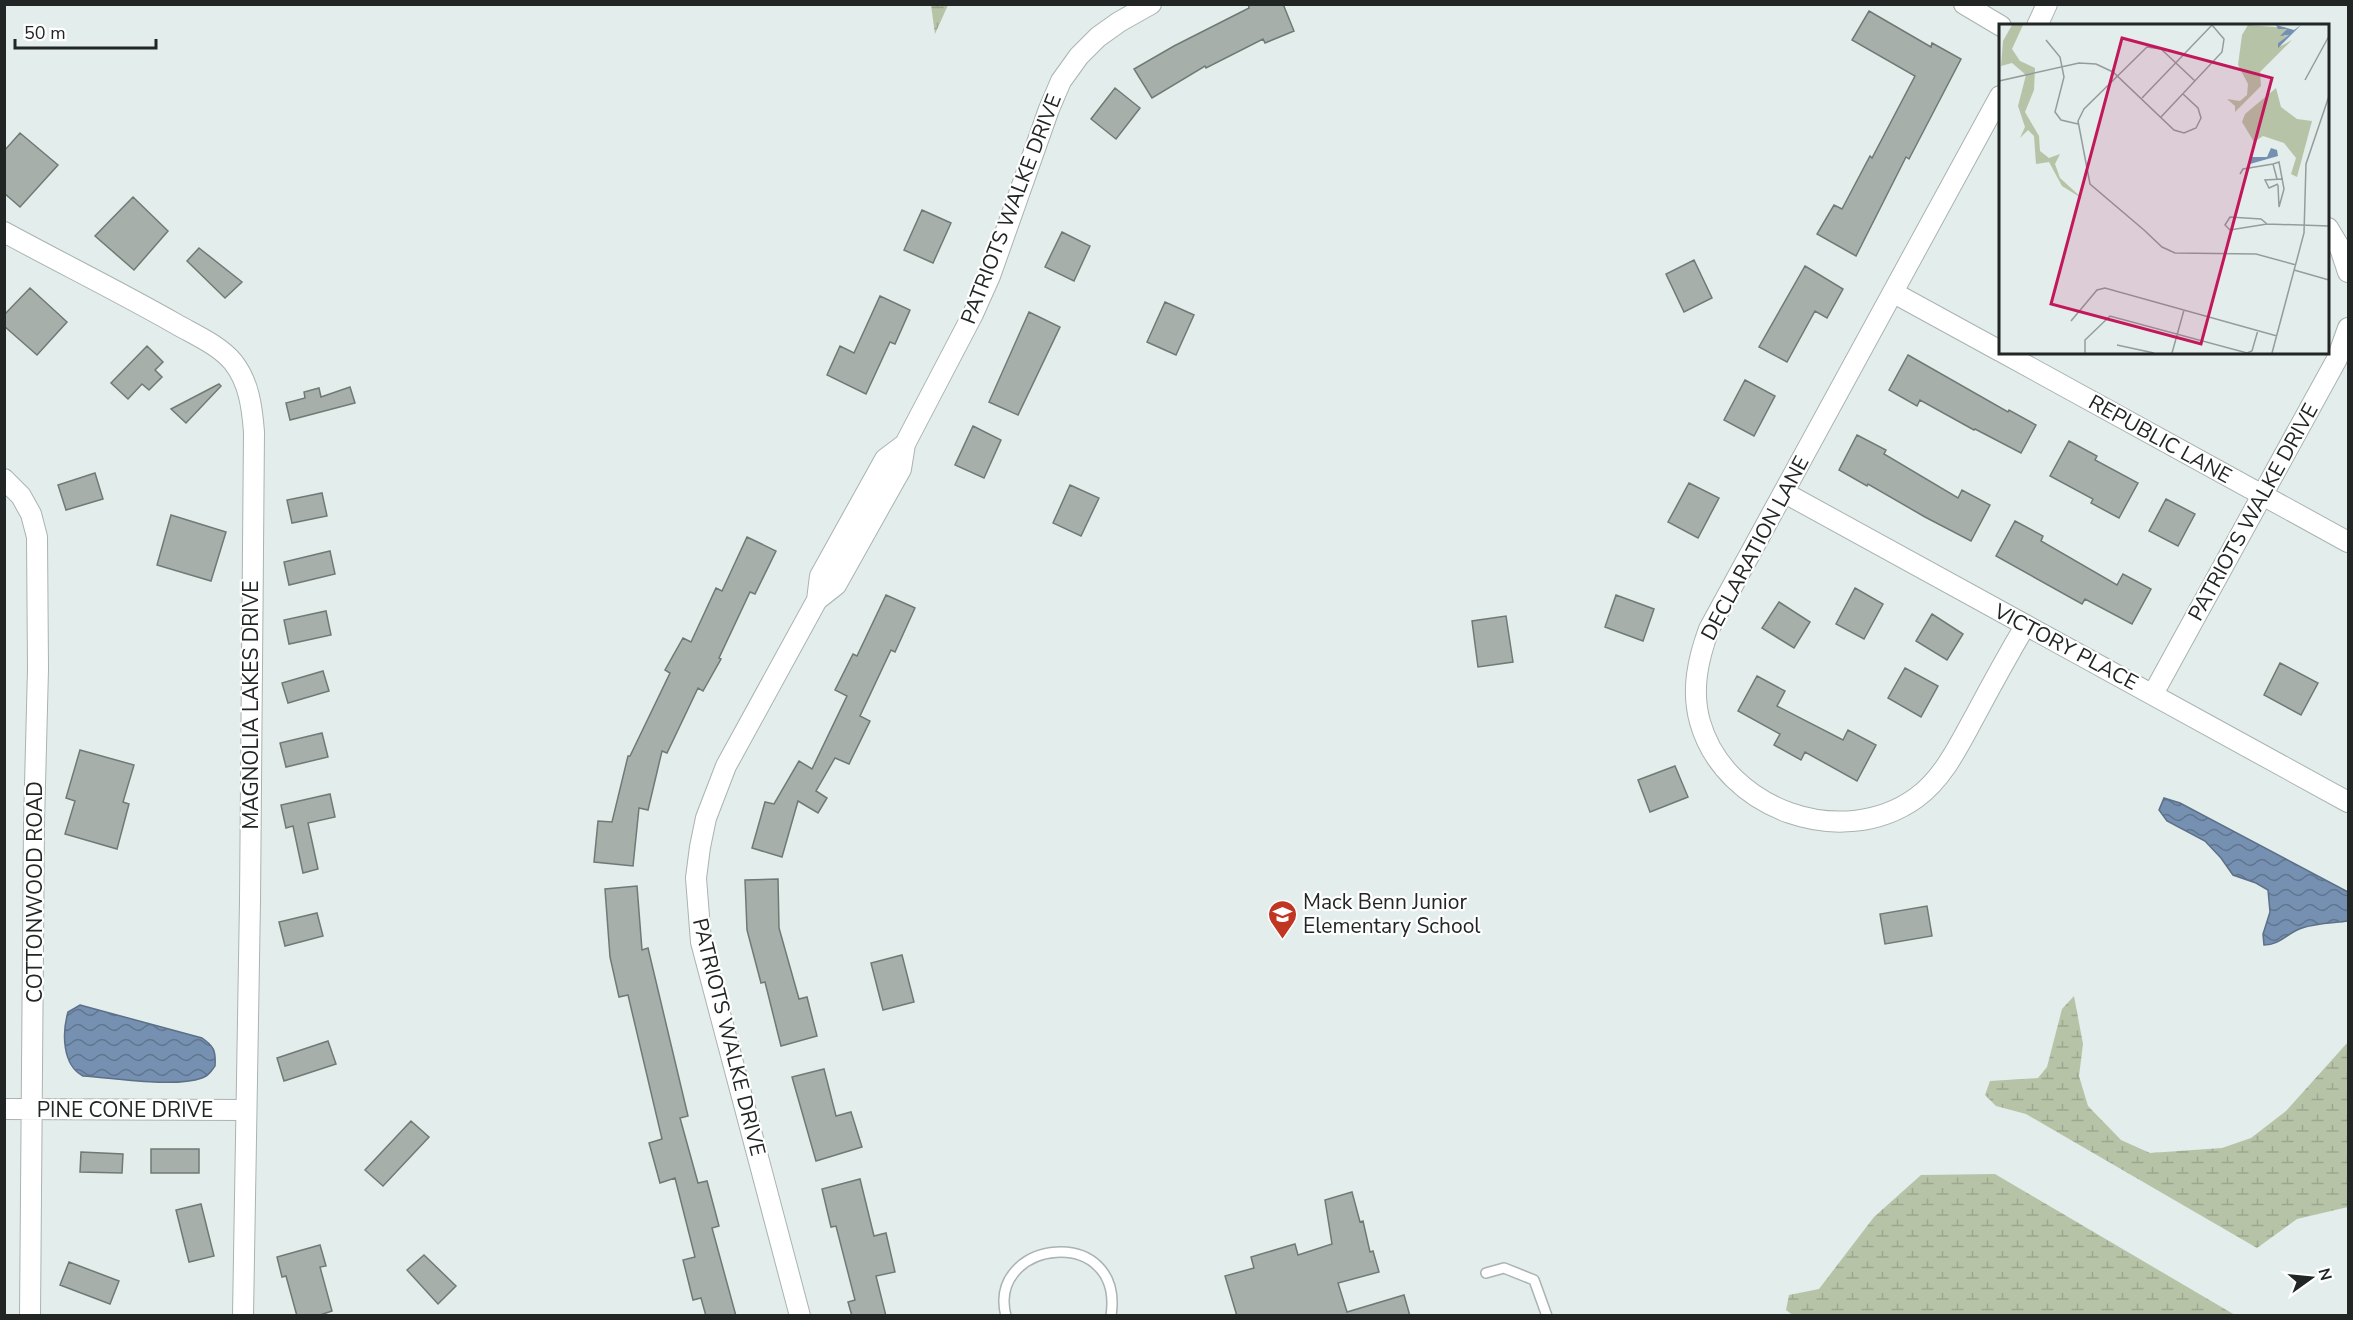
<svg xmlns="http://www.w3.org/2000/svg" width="2353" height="1320" font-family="'Nunito Sans',sans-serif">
<defs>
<pattern id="wetland-marsh" width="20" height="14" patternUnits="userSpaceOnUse" patternTransform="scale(1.5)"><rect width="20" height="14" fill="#b7c3a6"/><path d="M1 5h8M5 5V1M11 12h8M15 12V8" fill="none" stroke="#9da78f"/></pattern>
<pattern id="water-waves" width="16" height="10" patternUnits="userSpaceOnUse" patternTransform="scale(1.5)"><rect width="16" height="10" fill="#7590b1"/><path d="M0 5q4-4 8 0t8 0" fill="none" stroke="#607590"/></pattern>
</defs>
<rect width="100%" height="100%" fill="#e2edec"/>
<path fill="url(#wetland-marsh)" d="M931,5H948L935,34Z
M2074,996L2083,1044L2079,1076L2088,1106L2121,1140L2150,1153L2222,1148L2251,1138L2286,1111L2348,1042V1207L2297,1219L2257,1248L2026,1114L1996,1106L1985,1095L1990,1081L2038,1078L2047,1067L2062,1009Z
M1995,1174L2235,1315L1794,1316L1786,1310L1789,1295L1819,1289L1874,1217L1921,1175Z"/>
<path fill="url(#water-waves)" stroke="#5c7087" stroke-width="1.5" d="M2164,798L2180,803L2348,892V921C2334,923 2316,923 2302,928C2287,933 2280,945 2264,945L2263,934L2270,912L2268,890L2256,883L2233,875L2221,858L2205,841L2167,821L2159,810Z
M80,1005L202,1038C214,1046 216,1051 215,1066C211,1071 209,1076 202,1078C174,1088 114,1078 83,1076C62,1065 62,1033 68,1012Z"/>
<path fill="#a6afa9" stroke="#717974" stroke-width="1.5" d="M1248,4H1283L1294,31L1265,43L1263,39L1206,68L1205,66L1152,98L1134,69L1174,46L1249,8Z
M1869,11L1931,47L1932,43L1961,59L1909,159L1906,157L1856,256L1817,234L1834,205L1842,209L1870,156L1872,158L1915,76L1852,40Z
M1115,88L1140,108L1116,139L1091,119Z
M20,133L58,165L20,207L4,193V151Z
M133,197L168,231L134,270L95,236Z
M922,210L951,223L933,263L904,250Z
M1062,232L1090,246L1074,281L1045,267Z
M199,248L242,282L225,298L187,261Z
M1694,260L1712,298L1684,312L1666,274Z
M1805,266L1843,289L1827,318L1815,311L1787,362L1759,347Z
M30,288L67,322L37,355L4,326V315Z
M880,296L910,310L895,344L890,342L866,394L827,375L840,346L854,353Z
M1165,302L1194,315L1176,355L1147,342Z
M1029,312L1060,327L1018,415L989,402Z
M147,346L163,362L155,370L162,377L149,390L142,384L128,399L111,383Z
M1908,355L2008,412L2009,410L2036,425L2021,453L1975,429L1974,430L1920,400L1917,406L1889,390Z
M1745,380L1775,396L1754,436L1724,420Z
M219,384L221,386L186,423L171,409Z
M350,387L355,403L290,420L286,403L305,398L304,392L319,388L321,397Z
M973,426L1001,440L984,478L955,465Z
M1857,435L1886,450L1884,454L1958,498L1962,490L1990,505L1971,541L1925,517L1868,484L1867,486L1839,470Z
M2069,441L2097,456L2095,460L2138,483L2119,518L2091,503L2093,499L2050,476Z
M95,473L103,499L66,510L58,485Z
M1689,483L1719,498L1698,538L1668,522Z
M1070,485L1099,498L1081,536L1053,523Z
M322,493L327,516L292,523L287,500Z
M2166,499L2195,514L2178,546L2149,531Z
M171,515L226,532L211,581L157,565Z
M2015,521L2043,536L2041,541L2117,585L2123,574L2151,589L2132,624L2085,599L2082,604L1996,556Z
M747,537L776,551L755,594L750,592L719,658L721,659L703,691L698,688L667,753L662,751L648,810L639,808L633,866L594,862L598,821L612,822L628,756H630L670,673L665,670L683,638L691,642L716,588L722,591Z
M330,551L335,574L289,585L284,562Z
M1855,588L1883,604L1864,639L1836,624Z
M886,595L915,608L895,652L891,650L860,716L870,721L849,764L835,758L816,791L827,798L818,813L798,801L782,857L752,848L765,802L774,804L799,761L812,769L847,696L835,690L853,654L857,656Z
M1616,595L1654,609L1643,641L1605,627Z
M1779,602L1810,622L1794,648L1762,628Z
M326,611L331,635L289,644L284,620Z
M1932,614L1963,634L1947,660L1916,641Z
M1506,616L1513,662L1478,667L1472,621Z
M2280,663L2318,683L2301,715L2264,695Z
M1905,668L1938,686L1921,717L1888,698Z
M323,671L329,691L288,703L282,683Z
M1757,676L1785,691L1777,706L1843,740L1848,730L1876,745L1857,781L1805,752L1801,760L1774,745L1780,734L1738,711Z
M322,733L328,757L286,767L280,743Z
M80,750L134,765L123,802L129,804L117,849L65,834L75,801L66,798Z
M1675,766L1688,797L1650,812L1638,780Z
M330,794L335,817L308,823L318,869L303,873L293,826L286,828L281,805Z
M778,879L779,928L799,999L807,997L817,1036L781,1046L765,982L761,983L747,930L745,880Z
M637,886L642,950L648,948L688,1116L680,1118L698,1183L707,1181L719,1226L712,1228L736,1316H706L701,1298L693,1300L683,1260L695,1257L675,1178L660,1183L649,1143L662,1139L628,995L619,997L610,957L605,889Z
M1927,906L1932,936L1885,944L1880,914Z
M317,913L323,936L285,946L279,922Z
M902,955L914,1002L883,1010L871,963Z
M328,1041L336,1064L284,1081L277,1058Z
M824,1069L836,1116L851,1112L862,1147L816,1161L792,1077Z
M411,1121L429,1137L383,1186L365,1170Z
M151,1149H199V1173H151Z
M81,1152L123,1154L122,1173L80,1172Z
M860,1179L874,1236L886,1233L895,1272L876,1276L886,1316H852L848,1302L855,1300L836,1226L831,1227L822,1189Z
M1352,1192L1360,1222L1363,1221L1370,1252L1373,1251L1379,1272L1338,1283L1347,1312L1404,1295L1410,1316H1237L1225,1276L1254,1268L1251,1257L1295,1244L1298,1255L1332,1244L1325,1200Z
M201,1204L214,1256L189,1262L176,1210Z
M320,1245L326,1266L320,1267L332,1311L317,1316H297L286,1276L282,1277L277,1257Z
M424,1255L456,1286L438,1304L407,1270Z
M69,1262L119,1281L110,1304L60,1285Z"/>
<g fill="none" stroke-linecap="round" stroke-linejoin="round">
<defs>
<path id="lane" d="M1486,1273L1504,1268L1534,1280L1547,1316
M1006,1316C986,1239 1125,1223 1111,1316"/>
<path id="street" d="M1964,4L2001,26
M2037,26L2047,4
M2000,96L1709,629C1698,659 1691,690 1700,722C1725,810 1842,851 1916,798C1944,778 1960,743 1976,714C1992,684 2008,655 2025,626
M2328,228L2340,248L2348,272
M4,232C61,263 120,292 176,324C195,335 219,345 233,362C249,382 252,407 254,432L250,901L243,1316
M1894,293L2000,351
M2002,352L2348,542
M4,479L21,496L31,514L37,537L38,669L34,823L30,1316
M1785,493L2348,802
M817,600L836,585L901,469L905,444L973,314L990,276L1049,109L1061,81L1079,56L1098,37L1119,22L1151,4
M2153,694L2337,359L2348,328
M4,1109L246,1110
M800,1316L701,942L696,878L700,847L706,818L726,766L817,600L820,576L885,459L905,444"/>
</defs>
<use href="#lane" stroke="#a9b3b2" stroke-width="12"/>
<use href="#street" stroke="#a9b3b2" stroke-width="22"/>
<use href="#lane" stroke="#fff" stroke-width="9"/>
<use href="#street" stroke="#fff" stroke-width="20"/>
</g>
<defs>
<symbol id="school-pin" viewBox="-11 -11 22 30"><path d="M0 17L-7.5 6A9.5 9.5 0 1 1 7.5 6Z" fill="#c13523" stroke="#fff"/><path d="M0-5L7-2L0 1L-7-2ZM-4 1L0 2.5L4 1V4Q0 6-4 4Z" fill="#fff"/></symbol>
</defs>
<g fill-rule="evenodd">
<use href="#school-pin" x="1266" y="898" width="33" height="45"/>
</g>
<g text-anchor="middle" stroke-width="4.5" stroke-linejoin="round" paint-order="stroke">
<g font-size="21" fill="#212524" stroke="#fff">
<text transform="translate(1011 209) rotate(-69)" y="7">PATRIOTS WALKE DRIVE</text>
<text transform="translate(2160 439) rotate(29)" y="7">REPUBLIC LANE</text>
<text transform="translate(2253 512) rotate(-61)" y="7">PATRIOTS WALKE DRIVE</text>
<text transform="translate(1755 548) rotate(-62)" y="7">DECLARATION LANE</text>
<text transform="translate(2066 647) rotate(28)" y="7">VICTORY PLACE</text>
<text transform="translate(251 705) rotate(-90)" y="7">MAGNOLIA LAKES DRIVE</text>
<text transform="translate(35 892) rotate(-90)" y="7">COTTONWOOD ROAD</text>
<text transform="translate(729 1037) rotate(76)" y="7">PATRIOTS WALKE DRIVE</text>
<text x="125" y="1117">PINE CONE DRIVE</text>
</g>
<g font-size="21" fill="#212524" stroke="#fff" text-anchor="start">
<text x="1303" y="909">Mack Benn Junior<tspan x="1303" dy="24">Elementary School</tspan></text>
</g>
</g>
<g transform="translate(1999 24)">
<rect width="330" height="330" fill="#e2edec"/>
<path d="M13,1H24L13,25L21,37L36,44L35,66L26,88L40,112L41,127L50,134L61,130L56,140L61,154L84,175L63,162L50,138L37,140L35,112L29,106L21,114L26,103L19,82L27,51L13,39L2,42L4,17ZM249,1L288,4L285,12L290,11L279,19L282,22L293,16L261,48L262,62L236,88V82L228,75L241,77L248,71L249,60L239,41L243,11ZM277,64L282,83L298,95L313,97L298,153L292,150L297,134L285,119L264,112L255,118L243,98L246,90Z" fill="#b7c3a6"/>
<path d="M277,1L295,6L302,1L279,24V19L290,11L281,12L288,5H279ZM272,124L278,126L279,132L251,140L253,133H268Z" fill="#7590b1"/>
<path fill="none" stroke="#959d9c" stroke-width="1.5" d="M47,16L61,33L65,53L56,88L62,96L79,100M306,56L330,12M0,57L80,39L97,40L114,48L175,106L185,109L197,104L202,94L199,84L184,70M143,74L213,1M162,93L223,28L225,15L213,1M241,150L244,145L274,140M278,155L274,140L280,138L285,165L280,183L279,161M279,160L270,164L266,156L284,155M268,200L262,195L231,193L226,201L231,206L268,200L330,202M145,206L91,160L79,97L85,85L148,23L162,25L196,57M145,206L163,223L176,229L257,230L297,241M295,246L330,256M72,297L98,266L106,264L278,312M118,321L155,329M86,329V316L111,292L248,329L253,327L259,306M173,329L185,286M273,329L305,209L307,140L330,72"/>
<path fill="#c2185b" fill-opacity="0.15" stroke="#c2185b" stroke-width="3" d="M123,14L273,54L202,320L52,280Z"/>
<rect width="330" height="330" fill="none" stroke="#212524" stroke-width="3"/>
</g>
<rect width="2353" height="1320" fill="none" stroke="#212524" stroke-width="12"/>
<g transform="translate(2311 1278) rotate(75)" stroke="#ffffff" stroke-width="4.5" paint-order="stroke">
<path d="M0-4.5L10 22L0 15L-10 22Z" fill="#212524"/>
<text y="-9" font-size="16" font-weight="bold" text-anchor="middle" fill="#212524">N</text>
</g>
<path d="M15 39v9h141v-9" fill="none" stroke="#212524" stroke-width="3"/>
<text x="24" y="39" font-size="18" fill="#212524" stroke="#ffffff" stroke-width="4.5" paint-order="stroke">50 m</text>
</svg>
